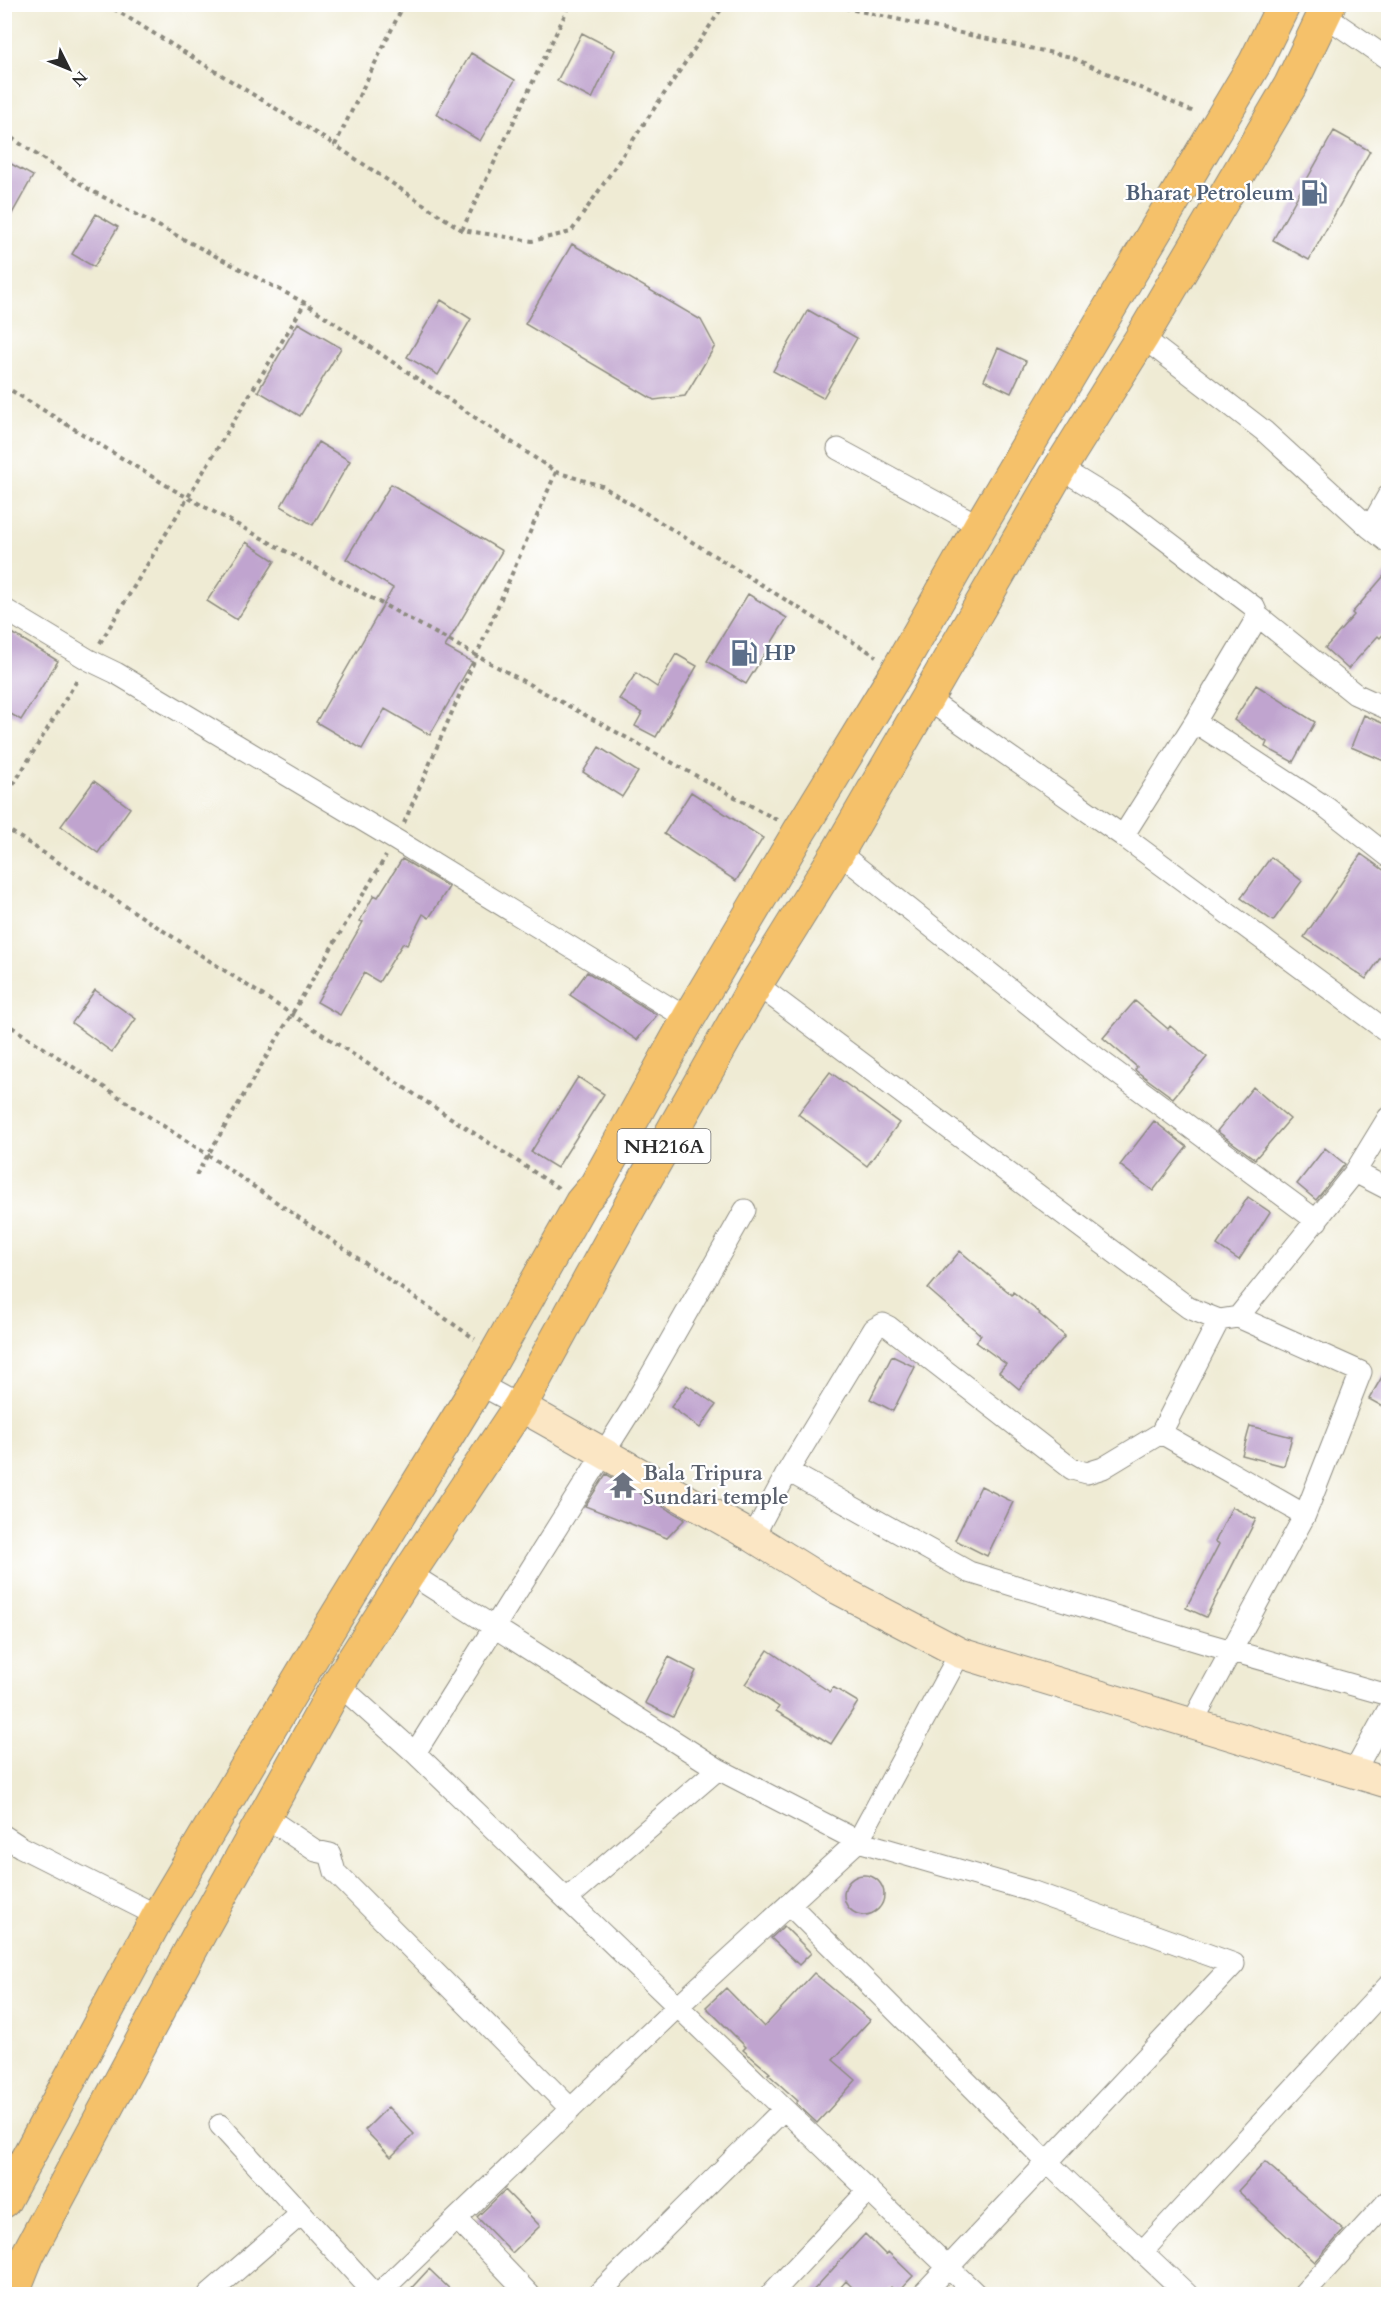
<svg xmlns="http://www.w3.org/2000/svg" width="1393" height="2299" font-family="Cardo,serif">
<rect width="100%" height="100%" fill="#fff"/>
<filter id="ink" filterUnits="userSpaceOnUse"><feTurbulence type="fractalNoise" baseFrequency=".0167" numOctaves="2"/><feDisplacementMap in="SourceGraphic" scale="12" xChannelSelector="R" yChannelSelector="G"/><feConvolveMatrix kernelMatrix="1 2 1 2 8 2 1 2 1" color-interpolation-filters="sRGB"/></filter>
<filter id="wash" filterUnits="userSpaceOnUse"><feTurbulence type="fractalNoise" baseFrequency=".008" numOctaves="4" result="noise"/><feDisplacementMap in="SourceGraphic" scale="24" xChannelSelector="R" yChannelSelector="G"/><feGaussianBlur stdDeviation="1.35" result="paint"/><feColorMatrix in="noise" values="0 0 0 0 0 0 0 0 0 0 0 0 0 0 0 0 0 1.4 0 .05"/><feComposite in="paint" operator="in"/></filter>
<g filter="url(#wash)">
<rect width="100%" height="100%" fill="#efebd4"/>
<g id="blocks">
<path fill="#c0a4cf" d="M582,33L615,50L592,99L557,81Z
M471,53L515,80L480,141L436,114Z
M1334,131L1370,151L1309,260L1273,240Z
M4,160L33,176L4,228Z
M96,214L118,227L94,267L72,254Z
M572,244L701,320L715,346L685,396L654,400L525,324Z
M441,300L471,319L438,375L407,357Z
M808,310L857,338L823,398L773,371Z
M298,323L341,348L300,416L258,391Z
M998,348L1026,361L1011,393L984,380Z
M318,442L350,461L313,525L281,506Z
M391,484L502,551L445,647L472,662L430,735L385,709L362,749L316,722L393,588L346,559Z
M246,542L275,561L237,620L207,601Z
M1389,570V628L1380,638L1378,636L1348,669L1325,648L1354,615L1352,613Z
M748,594L787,618L746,684L707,661Z
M4,628L58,661L21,720L4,710Z
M676,654L697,666L656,737L635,726L642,713L619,699L636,673L657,687Z
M1256,685L1315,722L1293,762L1265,747L1267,742L1234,720Z
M1364,715L1389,726V763L1351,747Z
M599,747L638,772L622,797L583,772Z
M94,781L130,808L98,853L61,826Z
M691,792L763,838L736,881L664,834Z
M1361,854L1389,874V945L1366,979L1304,937Z
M1271,857L1302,881L1273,921L1241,898Z
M402,859L449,887L429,918L423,914L407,945L403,943L379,982L364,973L340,1015L317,1002L363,922L360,921L374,895L378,897Z
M587,972L657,1015L637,1040L570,995Z
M95,990L136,1019L112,1052L72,1023Z
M1135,1001L1168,1029L1170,1026L1207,1057L1173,1098L1135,1070L1137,1067L1103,1038Z
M830,1072L899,1123L867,1166L798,1114Z
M578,1077L604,1094L557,1168L531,1152Z
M1253,1087L1290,1119L1255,1159L1217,1131Z
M1154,1121L1187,1147L1153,1191L1120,1165Z
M1325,1148L1345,1164L1316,1200L1297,1184Z
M1248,1197L1270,1212L1239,1260L1217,1245Z
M960,1251L1012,1295L1013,1292L1040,1313L1039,1314L1065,1336L1019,1389L999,1372L1006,1364L976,1342L981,1335L928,1289Z
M892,1356L915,1367L893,1411L870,1399Z
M1389,1365V1410L1369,1399Z
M687,1385L716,1405L700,1428L671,1407Z
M1250,1426L1292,1437L1284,1466L1242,1455Z
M606,1474L685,1519L667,1538L585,1506Z
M981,1486L1013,1502L987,1556L955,1540Z
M1232,1507L1256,1519L1206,1617L1186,1608L1219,1544L1215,1542Z
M768,1650L830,1692L833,1687L858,1702L831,1744L776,1711L779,1707L745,1684Z
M669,1657L696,1671L673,1717L645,1703Z
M844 1895a20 20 0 1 1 40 0a20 20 0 1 1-40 0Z
M784,1926L811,1953L799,1965L771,1938Z
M814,1973L870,2020L833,2060L856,2080L817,2123L796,2103L798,2101L768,2074L770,2073L743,2050L746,2047L706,2007L726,1988L764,2027Z
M388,2107L414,2134L391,2157L365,2130Z
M1265,2162L1344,2230L1315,2262L1238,2191Z
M505,2190L540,2226L512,2253L477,2217Z
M865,2234L886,2255L888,2252L913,2276L897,2293L891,2287L884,2295H860L846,2281L834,2295H809Z
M429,2269L456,2295H405Z"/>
</g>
</g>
<g filter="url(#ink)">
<use href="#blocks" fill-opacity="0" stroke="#8d8b80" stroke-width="1.5"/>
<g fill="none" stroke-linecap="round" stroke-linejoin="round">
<defs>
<path id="street" d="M1324,15L1388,59
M1142,337L1264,431L1370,528L1388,542
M838,449L980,526
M1060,468L1117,503L1254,607L1258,616L1355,694L1388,709
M1370,528L1388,496
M4,609L89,660L116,673L396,840L688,1019
M927,699L1123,836L1388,1032
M1195,722L1327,808L1388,856
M1123,836L1195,722L1258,616
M838,852L1086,1050L1317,1221
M756,984L1189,1308L1219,1320L1238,1317L1361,1372L1305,1515L1192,1723
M1355,1172L1388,1118
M1238,1317L1355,1172L1388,1189
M479,1384L520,1406
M1161,1433L1305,1515
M788,1471L969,1572L1204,1643L1388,1695
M753,1537L788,1471L874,1329L883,1324L889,1327L1072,1469L1087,1473L1103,1468L1161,1433L1219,1320
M409,1573L718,1769L858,1841L1031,1891L1234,1964L923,2294
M338,1684L415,1753L976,2294
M415,1753L634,1405L745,1210
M1354,1772L1388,1710
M266,1817L316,1851L330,1854L335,1872L571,2109
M4,1836L21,1847L158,1916
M567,1899L718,1769
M789,1904L1047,2162L1187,2294
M220,2125L375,2294
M457,2219L529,2294
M1142,2252L1388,1986
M209,2294L301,2214
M378,2294L678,2006L858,1841L960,1653
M598,2294L784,2109
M771,2294L869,2190
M1303,2294L1388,2201"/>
<path id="secondary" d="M520,1406L753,1537L830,1585L960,1653L1388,1783"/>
<path id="highway" d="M4,2201L158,1916L327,1632L479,1384L581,1203L596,1185L688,1019L799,832L898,670L980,526L1255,63L1284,4
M12,2294L28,2254L203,1927L338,1684L409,1573L520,1406L629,1208L756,984L838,852L1060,468L1142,337L1290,86L1329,4"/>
</defs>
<use href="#street" stroke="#8d8b80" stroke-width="23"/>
<use href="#secondary" stroke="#8d8b80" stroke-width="32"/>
<use href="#highway" stroke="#8d8b80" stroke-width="35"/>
<path stroke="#8d8b80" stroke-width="4" stroke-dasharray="4.5 4.5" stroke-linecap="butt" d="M106,4L335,145
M404,4L335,145L462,230L532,241L571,232L724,5L731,4
M827,4L1071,57L1196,113
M4,133L90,190L305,303L556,472L602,486L876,656
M462,230L570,4
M4,386L174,490L777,820
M100,643L305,303
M4,800L79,677
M404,823L556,472
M4,827L560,1189
M4,1022L208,1155L475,1339
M196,1175L386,856"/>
<use href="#street" stroke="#fff" stroke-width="21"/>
<use href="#secondary" stroke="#fbe6c4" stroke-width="30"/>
<use href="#highway" stroke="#f5c16b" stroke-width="33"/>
</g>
</g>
<defs>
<symbol id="fuel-bare" viewBox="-9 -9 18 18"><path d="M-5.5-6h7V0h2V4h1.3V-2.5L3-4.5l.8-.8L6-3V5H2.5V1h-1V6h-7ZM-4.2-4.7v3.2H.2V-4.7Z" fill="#5c6f8a" stroke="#fff" stroke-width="2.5" paint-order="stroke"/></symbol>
<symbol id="temple-bare" viewBox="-9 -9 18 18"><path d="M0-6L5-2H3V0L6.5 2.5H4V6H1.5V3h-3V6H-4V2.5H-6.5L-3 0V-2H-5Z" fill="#6b7280" stroke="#fff" stroke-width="2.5" paint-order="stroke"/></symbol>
</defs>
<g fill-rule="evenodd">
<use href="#fuel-bare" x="1295" y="174" width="38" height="38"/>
<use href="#fuel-bare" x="725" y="634" width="38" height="38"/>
<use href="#temple-bare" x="604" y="1466" width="38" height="38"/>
</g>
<g text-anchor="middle" stroke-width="4.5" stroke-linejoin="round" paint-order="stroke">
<rect fill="#fff" stroke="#6b6b6b" stroke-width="1.5" x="617.5" y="1129" width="93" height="34" rx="4.5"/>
<g font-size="20" font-weight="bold" fill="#2b2b2b">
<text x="664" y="1153">NH216A</text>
</g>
<g font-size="21" font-weight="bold" fill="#4e5e75" stroke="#fff" text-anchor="end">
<text x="1294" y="200">Bharat Petroleum</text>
<text x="764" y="660" text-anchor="start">HP</text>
</g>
<g font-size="21" font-weight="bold" fill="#5b616d" stroke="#fff" text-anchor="start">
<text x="643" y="1480">Bala Tripura<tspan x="643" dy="24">Sundari temple</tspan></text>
</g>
</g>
<rect width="1393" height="2299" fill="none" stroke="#fff" stroke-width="24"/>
<g transform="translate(69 69) rotate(133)" stroke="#ffffff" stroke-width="4.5" paint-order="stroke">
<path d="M0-4.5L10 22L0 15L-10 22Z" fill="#2b2b2b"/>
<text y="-9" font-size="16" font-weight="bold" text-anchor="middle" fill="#2b2b2b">N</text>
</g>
</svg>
